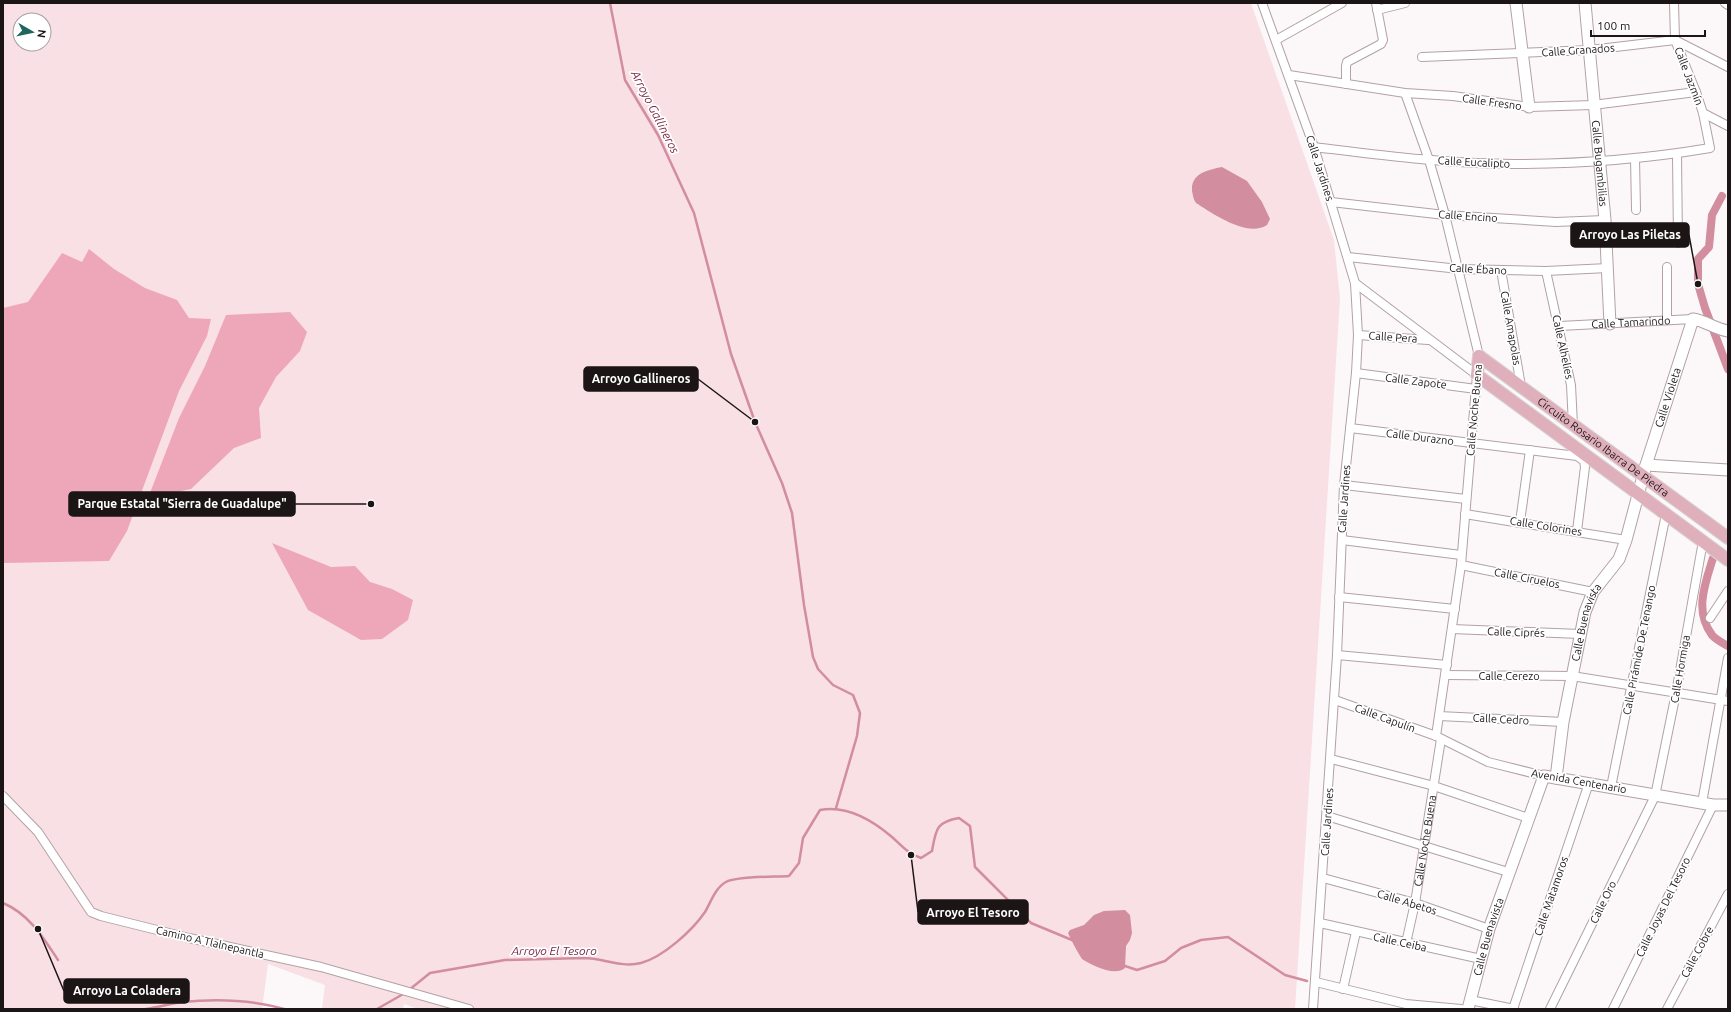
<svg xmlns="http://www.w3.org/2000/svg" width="1731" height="1012" font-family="Ubuntu,sans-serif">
<rect width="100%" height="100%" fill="#fcf8f9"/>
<path fill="#f9e0e5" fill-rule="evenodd" d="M3,3H1251L1334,240L1340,298L1295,1009H418L404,1004L403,1009H322L325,985L268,964L262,1009H3ZM20,20H44V44H20Z"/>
<path fill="#eea7b8" d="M89,249L114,269L145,288L177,300L189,318L211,319L207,336L179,391L127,531L109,561L3,563V308L28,302L62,253L82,262Z
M290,312L307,332L300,351L276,377L259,408L261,438L234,448L191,489L148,498L179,418L205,366L226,315Z
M272,543L331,567L355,566L370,582L392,589L413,600L408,620L382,639L361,640L308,610Z"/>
<path fill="#d28d9e" d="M1222,167L1247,181L1262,202L1270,219L1267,225C1247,238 1212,213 1196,203C1193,199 1193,195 1192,191C1191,173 1208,170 1222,167Z
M1125,910L1130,915L1132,933L1130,940L1126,946L1125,968C1115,977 1091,965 1082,959C1078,953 1070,938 1068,933L1070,930L1084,925L1094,915L1104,911Z"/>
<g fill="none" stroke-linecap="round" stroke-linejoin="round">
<path stroke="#d28d9e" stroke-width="2.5" d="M610,3L625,80L658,135L694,213L731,354L755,422L782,483L792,513L804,605L813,657L818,669L833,685L853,695L860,713L857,736L836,808
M3,903C29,914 43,937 58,960
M1122,965L1137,970L1165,961L1181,948L1201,940L1228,937L1285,975L1307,981
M409,990L430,973L505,960L584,958C603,958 621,968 641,963C663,957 692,931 705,912C711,902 715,888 726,882C737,876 775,877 789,876L799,863L803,838L820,810C846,805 872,820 892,837C901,845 908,854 921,858L932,851C936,829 936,822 959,818L970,826L975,867L1031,923L1072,940
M146,1009C158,1007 170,1004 182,1002C215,999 253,1000 284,1009
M377,1009L405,993"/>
<path stroke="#d28d9e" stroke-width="8" d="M1722,196L1712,215L1709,247L1698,259V284L1705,308L1728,369
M1713,558C1705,584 1694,611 1712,635C1716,640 1723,643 1728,646"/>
<defs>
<g id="street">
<path d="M1262,3L1314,147L1355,283L1358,335L1356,373L1344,485L1337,655L1313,1009"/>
<path d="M1725,3L1728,5"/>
<path d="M1377,10L1405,3"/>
<path d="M1276,40L1342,3"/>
<path d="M1422,57L1590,50L1675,40L1728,67"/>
<path d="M1289,75L1405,93L1453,96L1529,107L1593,105L1696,92"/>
<path d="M1346,84V66L1347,62L1381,44L1383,40L1376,3"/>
<path d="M1405,93L1429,160L1445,215L1479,356"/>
<path d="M1703,113L1728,126"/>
<path d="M1314,147C1380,155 1447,164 1514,164C1579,164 1645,159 1710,148L1703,113L1696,92L1675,40L1674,3"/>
<path d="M1677,154L1678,243"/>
<path d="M1635,158L1636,210"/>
<path d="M1331,202L1445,215L1556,222L1605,220"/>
<path d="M1348,257L1459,269L1546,271L1608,268"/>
<path d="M1501,270L1521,386"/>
<path d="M1546,271L1571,385L1573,425"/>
<path d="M1355,283L1477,375L1461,565L1436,736"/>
<path d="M1667,320V267"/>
<path id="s1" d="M1560,326L1693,319"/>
<path d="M1358,335L1428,340"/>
<path d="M1356,373L1476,389"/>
<path d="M1350,428L1577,456L1584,461L1585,467L1577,531"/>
<path d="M1344,485L1466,499"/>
<path d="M1465,514L1626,540"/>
<path d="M1520,522L1530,450"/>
<path d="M1342,540L1461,555"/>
<path d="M1461,565L1593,592"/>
<path d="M1339,597L1455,609"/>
<path d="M1710,618L1728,591"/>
<path d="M1452,629L1580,634"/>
<path d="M1337,655L1447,665"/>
<path d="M1446,675L1572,676L1728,701"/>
<path d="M1335,700L1436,736L1488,762L1544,776"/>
<path d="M1439,716L1563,722"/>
<path d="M1331,759L1434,786L1528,818"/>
<path d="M1611,787L1666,514"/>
<path d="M3,796L38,832L91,912L101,916L189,938L321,967L469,1009"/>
<path d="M1702,803L1728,658"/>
<path d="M1327,816L1508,872"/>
<path d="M1323,878L1415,903L1489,929"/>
<path d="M1320,923L1481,959"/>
<path id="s2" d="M1406,943L1415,903L1441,739"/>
<path d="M1316,982L1406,1004L1461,1009"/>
<path d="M1343,989L1356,932"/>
<path d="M1470,1000L1514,1009"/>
<path d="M1513,1009L1589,783"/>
<path d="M1550,1009L1655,796L1676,693L1703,541"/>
<path d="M1613,1009L1713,805"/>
<path d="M1667,1009L1728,894"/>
</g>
<g id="secondary">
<path d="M1516,3L1529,107"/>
<path id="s3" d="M1585,3L1605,220L1610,324"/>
<path d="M1646,465L1728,470"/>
<path id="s4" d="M1556,778L1563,722L1585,612L1593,592L1619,559L1626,540L1646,465L1693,319C1706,321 1715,329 1728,331"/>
<path id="s5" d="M1468,1009L1489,929L1544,776L1713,805H1728"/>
</g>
<g id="primary">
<path d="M1479,356L1477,375L1728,560"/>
<path id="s6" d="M1479,356L1728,538"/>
</g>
</defs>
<use href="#street" stroke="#b3a1a4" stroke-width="10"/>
<use href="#secondary" stroke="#b3a1a4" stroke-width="13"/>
<use href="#primary" stroke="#d6d5d5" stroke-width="14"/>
<use href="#street" stroke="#fff" stroke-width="8"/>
<use href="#secondary" stroke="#fff" stroke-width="11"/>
<use href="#primary" stroke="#e0afbc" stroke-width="12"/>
</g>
<g text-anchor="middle" stroke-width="3.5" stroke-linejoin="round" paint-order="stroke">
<g font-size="11" fill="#1c1516" stroke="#fff">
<text transform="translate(1578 50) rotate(-4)" y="4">Calle Granados</text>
<text transform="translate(1689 76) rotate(69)" y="4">Calle Jazmín</text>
<text transform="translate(1492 102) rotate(8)" y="4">Calle Fresno</text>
<text transform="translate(1474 162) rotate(3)" y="4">Calle Eucalipto</text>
<text dy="4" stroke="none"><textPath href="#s3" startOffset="161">Calle Bugambilias</textPath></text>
<text transform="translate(1320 168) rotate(72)" y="4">Calle Jardines</text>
<text transform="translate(1468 216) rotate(4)" y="4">Calle Encino</text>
<text transform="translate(1478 269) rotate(3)" y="4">Calle Ébano</text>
<text dy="4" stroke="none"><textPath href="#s1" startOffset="71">Calle Tamarindo</textPath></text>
<text transform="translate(1511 328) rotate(80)" y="4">Calle Amapolas</text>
<text transform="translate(1393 337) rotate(4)" y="4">Calle Pera</text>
<text transform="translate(1563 347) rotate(78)" y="4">Calle Alhelíes</text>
<text transform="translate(1416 381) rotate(7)" y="4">Calle Zapote</text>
<text dy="4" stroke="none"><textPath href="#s4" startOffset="401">Calle Violeta</textPath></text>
<text transform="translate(1474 410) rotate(-85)" y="4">Calle Noche Buena</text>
<text transform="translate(1420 437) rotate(7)" y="4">Calle Durazno</text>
<text dy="4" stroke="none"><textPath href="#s6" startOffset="154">Circuito Rosario Ibarra De Piedra</textPath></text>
<text transform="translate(1344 499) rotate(-86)" y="4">Calle Jardines</text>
<text transform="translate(1546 526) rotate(9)" y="4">Calle Colorines</text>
<text transform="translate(1527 578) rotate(11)" y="4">Calle Ciruelos</text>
<text dy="4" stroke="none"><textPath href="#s4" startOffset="159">Calle Buenavista</textPath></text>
<text transform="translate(1516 632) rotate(2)" y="4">Calle Ciprés</text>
<text transform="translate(1639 650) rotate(-79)" y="4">Calle Pirámide De Tenango</text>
<text transform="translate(1680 669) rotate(-80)" y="4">Calle Hormiga</text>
<text x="1509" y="680">Calle Cerezo</text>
<text transform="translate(1385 718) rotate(20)" y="4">Calle Capulín</text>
<text transform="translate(1501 719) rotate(3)" y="4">Calle Cedro</text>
<text transform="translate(1579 781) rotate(10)" y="4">Avenida Centenario</text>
<text transform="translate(1327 822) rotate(-86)" y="4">Calle Jardines</text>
<text dy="4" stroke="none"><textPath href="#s2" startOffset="104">Calle Noche Buena</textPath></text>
<text transform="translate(1551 896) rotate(-71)" y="4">Calle Matamoros</text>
<text transform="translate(1407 902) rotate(17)" y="4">Calle Abetos</text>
<text transform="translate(1603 902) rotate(-64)" y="4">Calle Oro</text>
<text transform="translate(1663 907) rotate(-64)" y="4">Calle Joyas Del Tesoro</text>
<text dy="4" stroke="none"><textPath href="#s5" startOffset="75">Calle Buenavista</textPath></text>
<text transform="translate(210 942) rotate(13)" y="4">Camino A Tlalnepantla</text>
<text transform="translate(1400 942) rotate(12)" y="4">Calle Ceiba</text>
<text transform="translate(1697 952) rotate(-62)" y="4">Calle Cobre</text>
</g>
<g font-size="12" font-style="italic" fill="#772540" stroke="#fff">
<text transform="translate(655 112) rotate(63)" y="4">Arroyo Gallineros</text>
<text x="554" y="955">Arroyo El Tesoro</text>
</g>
</g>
<path fill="none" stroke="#1c1516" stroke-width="1.5" d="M1698 284L1689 235M755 422L698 379M371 504L295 504M911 855L918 912M38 929L64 991"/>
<g fill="#1c1516" stroke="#fff" stroke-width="1.5">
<circle cx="1698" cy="284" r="4"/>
<circle cx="755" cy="422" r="4"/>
<circle cx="371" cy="504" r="4"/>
<circle cx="911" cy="855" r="4"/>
<circle cx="38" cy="929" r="4"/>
</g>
<g fill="#1c1516" stroke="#1c1516" stroke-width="1.5">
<rect x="1571" y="223" width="118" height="24" rx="4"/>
<rect x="584" y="367" width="114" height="24" rx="4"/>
<rect x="69" y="492" width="226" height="24" rx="4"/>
<rect x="918" y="900" width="110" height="24" rx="4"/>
<rect x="64" y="979" width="125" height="24" rx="4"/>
</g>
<g font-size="12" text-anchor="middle" font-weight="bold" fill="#fff">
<text x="1630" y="239">Arroyo Las Piletas</text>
<text x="641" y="383">Arroyo Gallineros</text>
<text x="182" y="508">Parque Estatal "Sierra de Guadalupe"</text>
<text x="973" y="917">Arroyo El Tesoro</text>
<text x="127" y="995">Arroyo La Coladera</text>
</g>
<rect width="1731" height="1012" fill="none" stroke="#1c1516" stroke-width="8"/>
<g transform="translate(32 32) rotate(99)"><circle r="19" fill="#ffffff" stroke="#a4a1a2"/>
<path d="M0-3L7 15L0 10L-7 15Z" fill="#1d675e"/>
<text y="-6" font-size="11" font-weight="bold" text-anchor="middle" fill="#1c1516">N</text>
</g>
<path d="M1591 30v6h114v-6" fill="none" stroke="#1c1516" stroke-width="2"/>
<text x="1597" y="30" font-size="12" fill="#1c1516" stroke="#ffffff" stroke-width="3" paint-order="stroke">100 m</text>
</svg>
